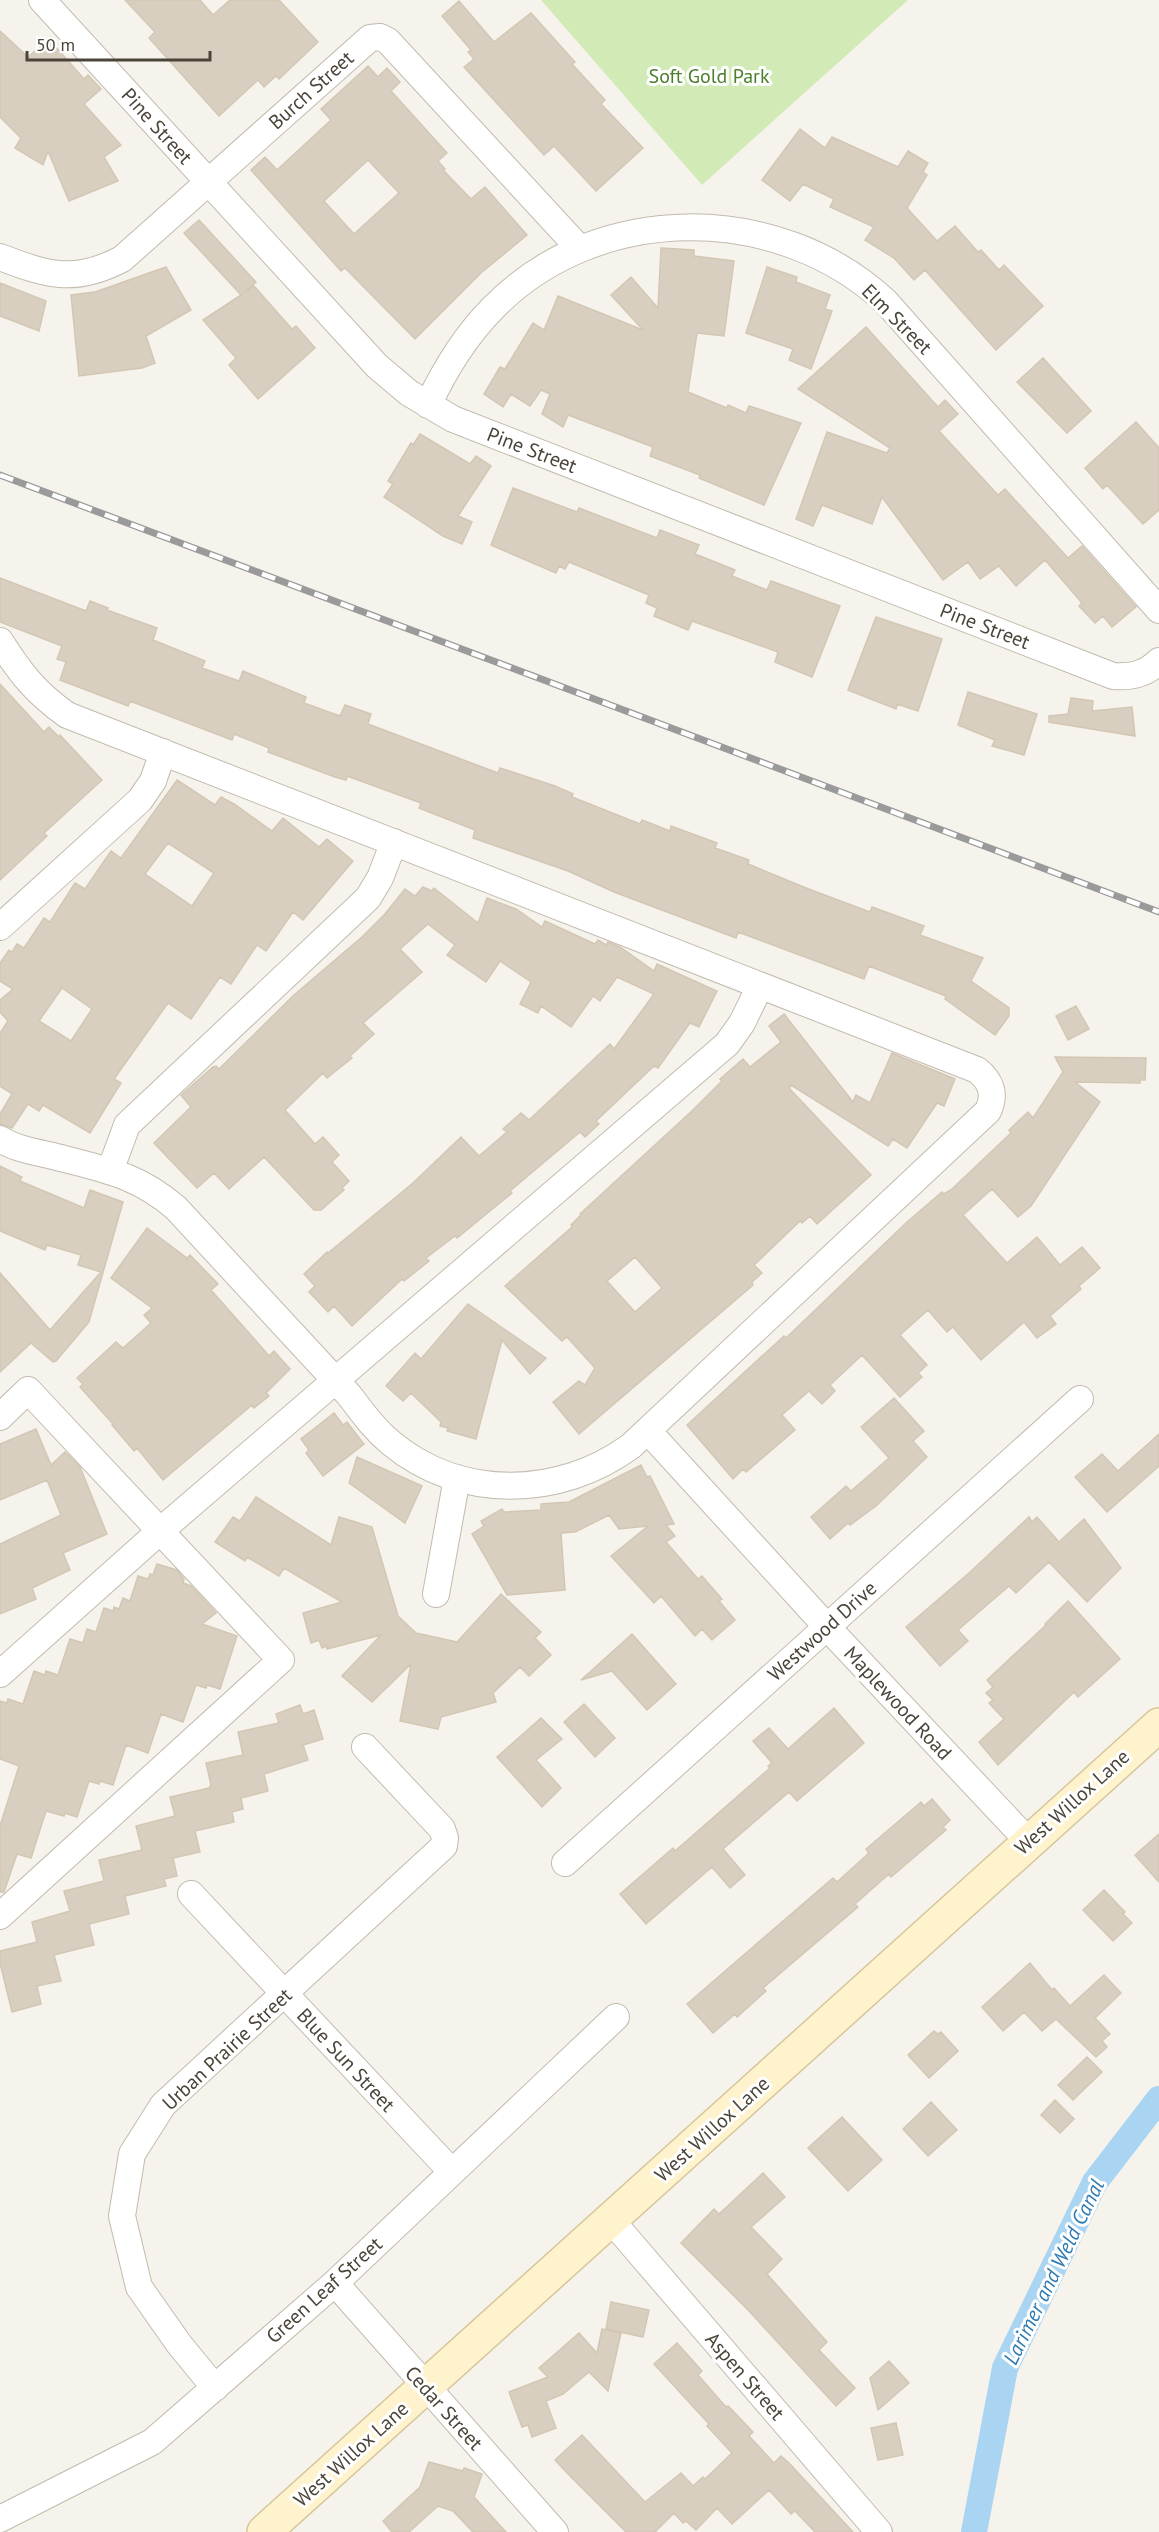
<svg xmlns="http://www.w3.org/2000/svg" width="1159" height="2532" font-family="'PT Sans',sans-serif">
<rect width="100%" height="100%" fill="#f6f3ec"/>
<path fill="#d2eab5" d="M541,0H908L702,185Z"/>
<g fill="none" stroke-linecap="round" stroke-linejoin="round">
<path stroke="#a9d4f2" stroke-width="26" d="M974,2532L1005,2368L1095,2182L1159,2099"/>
</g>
<path fill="#d8cfc1" stroke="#d3c7b4" stroke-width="1.5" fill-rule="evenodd" d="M125,0H200L213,15L230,0H279L318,42L279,79L276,76L264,87L258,80L219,116L149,38L155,32Z
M459,1L494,42L531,13L575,62L572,64L605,100L601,104L643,148L596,191L554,146L544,155L464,67L474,59L468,52L471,50L442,16Z
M0,31L28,57L49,39L84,79L88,75L101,89L84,104L121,145L104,157L118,181L69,201L48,151L43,165L15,148L21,138L0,117Z
M368,66L378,77L387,68L400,82L391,91L447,153L438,161L445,169L443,170L471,199L485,187L527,235L481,273L415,339L345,268L341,271L251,170L265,157L277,170L331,120L321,109ZM368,160L399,193L354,234L324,201Z
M800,129L825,148L832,137L898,167L908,151L928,163L923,172L927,175L907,208L937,241L955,226L978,252L981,250L999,270L1004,265L1043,306L996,350L925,270L914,280L894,258L865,240L874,227L830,207L834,199L803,184L790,201L762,180Z
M199,220L256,282L244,293L254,286L292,329L296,326L315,348L258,399L229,365L236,358L203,320L241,295L184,233Z
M661,248L694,250V256L734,261L724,336L697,333L688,392L727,408L728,405L746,413L749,406L801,423L764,505L699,478L700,475L650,456L653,447L568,415L563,427L542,414L550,394L541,390L530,406L511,394L503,407L484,394L500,367L505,369L533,323L544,330L558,296L643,330L611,295L631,277L658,308Z
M166,267L191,310L146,336L155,363L142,368L79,376L71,295L95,292Z
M767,267L797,277L796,282L830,295L825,309L832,311L811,369L789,360L793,349L746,333Z
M0,283L46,301L39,331L0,316Z
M866,327L938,407L945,400L958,414L939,431L998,495L1005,489L1068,558L1082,546L1136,607L1112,627L1103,616L1095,623L1079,606L1082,603L1045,560L1016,586L999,566L980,579L968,562L943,580L882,497L872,524L822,505L813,526L796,519L827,432L887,453L890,448L798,389Z
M1043,358L1091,411L1067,433L1017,382Z
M1136,422L1159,448V510L1143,524L1107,485L1103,489L1085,468Z
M420,434L470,464L476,456L491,466L458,516L472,522L462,544L443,536L384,497L393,484L388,481L411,443L413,445Z
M513,488L577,512L579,508L657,538L660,530L699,545L695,554L735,570L732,576L767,590L771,581L840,606L812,677L775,662L778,652L692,621L688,630L654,616L657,608L646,603L649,595L569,562L565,569L559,566L556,573L491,545Z
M0,578L86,611L90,601L108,608L107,610L157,628L153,640L205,661L202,668L239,681L243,671L306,697L304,703L340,716L345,705L371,714L368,724L498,773L500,768L555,786L573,794L572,797L640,824L642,820L670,831L671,826L717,843L715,848L749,860L748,864L806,888L870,912L872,907L924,926L920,935L983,958L971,981L1009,1008V1016L995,1035L945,999L946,996L869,966L864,979L738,932L736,938L614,892L568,871L473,838L475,830L419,808L421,803L347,776L346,780L335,777L268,752L269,748L234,734L232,740L130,701L128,706L60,680L66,662L57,659L62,646L0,622Z
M876,617L942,639L918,711L897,704L896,709L848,690Z
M0,684L44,732L49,727L59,737L60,735L102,780L44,833L47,836L0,880Z
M968,692L1037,714L1024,755L992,746L995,740L958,725Z
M1071,698L1093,701L1092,711L1132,707L1135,736L1049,722V716L1068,714Z
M177,780L215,805L221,797L234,804L272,831L283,818L319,847L327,839L353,861L303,920L293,912L266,951L257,945L231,984L220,977L191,1019L168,1003L114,1079L121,1083L90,1133L43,1105L39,1111L28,1104L12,1128L0,1124V1114L12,1094L0,1086V1033L8,1021L0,1012V1000L13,989L0,981V963L9,950L12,952L17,944L24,948L44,918L50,922L75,883L85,889L111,851L121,858ZM168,843L214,873L192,906L145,874ZM62,988L92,1009L71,1041L39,1021Z
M423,887L432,891L434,888L478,923L487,898L516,909L542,927L545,921L595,944L598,940L606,945L608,942L620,947L654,971L657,964L717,991L699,1027L690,1023L658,1068L654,1066L596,1121L599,1124L585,1137L580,1132L510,1191L512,1193L457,1238L455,1236L426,1258L429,1261L404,1281L402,1279L352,1326L334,1306L328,1312L309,1292L315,1286L304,1274L327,1252L328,1253L413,1183L461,1137L479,1156L507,1132L503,1129L521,1113L529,1120L610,1044L614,1049L654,994L617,977L600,1001L593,996L571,1027L541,1006L538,1013L520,1004L531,982L500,961L486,982L447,955L455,945L428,924L400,949L422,972L363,1023L374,1034L350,1056L352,1058L327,1078L323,1073L285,1110L315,1144L323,1137L339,1155L332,1162L349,1181L342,1188L344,1190L321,1210H314L264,1157L229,1189L214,1173L197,1188L154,1143L191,1107L181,1095L213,1067L216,1066L219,1069L294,995L363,936L384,915L405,889L415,896Z
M1076,1006L1089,1029L1068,1040L1056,1016Z
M784,1014L853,1102L856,1095L870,1103L892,1053L955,1079L944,1106L937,1103L907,1148L893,1139L888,1146L791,1085L789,1088L871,1175L817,1224L810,1216L802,1223L800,1221L754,1265L762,1273L752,1282L753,1285L579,1434L553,1402L579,1381L585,1385L595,1368L567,1337L562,1341L505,1286L572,1227L571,1225L581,1215L580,1214L694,1109L722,1081L720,1079L743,1059L750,1067L781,1042L769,1026ZM635,1257L662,1288L635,1312L607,1281Z
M1055,1057L1146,1058L1145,1080H1140V1083L1075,1082L1100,1102L1031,1206L1018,1217L992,1189L963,1215L1007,1263L1037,1237L1060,1265L1082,1247L1100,1268L1079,1286L1081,1289L1050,1316L1056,1324L1037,1338L1024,1322L981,1360L953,1327L947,1332L928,1310L900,1335L927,1365L918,1373L922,1377L900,1397L862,1355L830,1385L835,1391L822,1404L809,1391L782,1415L795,1430L746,1472L743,1469L733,1479L687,1425L784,1336L786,1338L907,1222L942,1192L944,1194L952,1189L1011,1133L1009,1130L1028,1112L1033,1118L1063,1072Z
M0,1166L22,1177L20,1181L84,1208L90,1190L123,1202L89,1322L56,1361L53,1362L31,1343L0,1372V1273L50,1330L101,1272L78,1265L81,1255L47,1245L45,1250L0,1231Z
M147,1228L187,1258L190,1255L218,1284L211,1290L257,1342L269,1356L274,1351L290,1369L266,1393L269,1396L254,1408L252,1405L163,1480L137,1448L134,1451L112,1425L113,1424L80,1387L83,1384L77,1378L116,1342L123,1348L151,1323L144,1315L152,1308L111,1278Z
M468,1304L546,1358L530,1374L502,1340L476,1439L447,1431L448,1428L440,1426L441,1422L411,1393L403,1401L386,1386L415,1353L421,1359Z
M894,1398L924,1431L913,1441L927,1457L876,1506L850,1525L848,1523L830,1539L811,1517L846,1486L851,1491L889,1458L861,1427Z
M334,1413L343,1425L347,1422L364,1444L323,1476L306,1453L309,1450L301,1439Z
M36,1429L51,1465L65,1452L80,1467L107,1534L63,1553L70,1570L32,1588L36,1599L0,1614V1544L61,1515L47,1480L0,1500V1444Z
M1159,1434V1466L1107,1512L1075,1477L1102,1454L1118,1471Z
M357,1457L422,1486L405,1523L349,1483Z
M641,1465L647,1477L650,1476L674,1524L666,1525L675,1536L666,1542L698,1579L702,1576L722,1599L719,1601L735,1620L712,1640L702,1629L695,1636L661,1596L654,1603L611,1556L648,1526L619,1529L609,1515L575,1532L561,1533L565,1590L507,1595L472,1534L484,1526L481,1521L502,1509L504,1512L541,1510V1504L569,1502Z
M256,1497L331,1545L339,1517L372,1527L398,1616L416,1633L457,1642L501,1594L541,1632L535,1638L551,1655L529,1676L520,1667L493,1693L496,1702L441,1717L438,1729L400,1721L411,1664L372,1702L342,1676L381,1635L327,1649V1646L322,1648L319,1640L311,1643L303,1613L342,1602L284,1568L279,1576L247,1557L245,1561L215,1542L233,1517L240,1521Z
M1029,1517L1032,1522L1037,1517L1059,1542L1084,1519L1121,1568L1087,1602L1049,1562L1016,1593L1009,1586L958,1630L968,1641L940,1666L906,1627L969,1573Z
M157,1564L177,1570L184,1579L183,1583L191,1586L216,1613L202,1624L237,1636L220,1689L207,1685L206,1688L196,1685L183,1722L161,1714L148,1753L126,1745L113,1785L100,1781L99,1784L89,1781L77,1817L65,1813L64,1816L46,1811L31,1858L17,1854L4,1892H0V1826L19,1766L0,1759V1701L7,1703L8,1699L23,1704L34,1671L45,1675L46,1671L58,1675L70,1639L83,1643L87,1629L96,1632L104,1608L113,1611L114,1607L119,1609L123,1598L130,1601L138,1576L148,1579L150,1574L153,1575Z
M1068,1601L1120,1659L1078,1697L1074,1692L998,1765L979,1742L1004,1719L989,1703L993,1700L986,1693L993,1687L987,1680L1046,1625L1045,1624Z
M632,1634L676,1684L647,1710L612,1671L581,1680Z
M584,1704L615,1738L595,1757L564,1722Z
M300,1705L303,1714L314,1710L323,1739L303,1745L308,1760L264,1774L268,1791L241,1798L243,1809L232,1812L234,1822L195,1831L200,1852L173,1858L177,1876L164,1879L166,1886L125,1896L129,1914L89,1924L94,1945L54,1955L61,1981L37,1986L41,2004L12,2012L0,1963V1951L37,1942L32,1922L70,1911L64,1891L104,1881L99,1860L142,1850L136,1826L175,1816L170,1797L209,1788L211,1785L206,1763L243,1755L238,1732L279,1723L276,1714Z
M834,1708L864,1743L797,1801L789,1792L723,1849L745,1875L730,1888L712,1867L646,1924L620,1894L673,1848L675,1851L770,1768L768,1766L772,1763L753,1741L769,1728L788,1749Z
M541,1718L562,1739L536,1760L561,1788L542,1807L497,1757Z
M932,1799L950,1820L943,1827L946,1830L891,1877L889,1874L855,1904L858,1907L763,1988L766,1991L737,2017L735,2014L713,2033L687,2004L833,1878L837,1882L869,1853L866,1849L921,1802L924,1806Z
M1159,1834V1882L1135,1855Z
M1104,1890L1125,1912L1123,1914L1132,1923L1113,1941L1083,1910Z
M1030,1963L1052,1990L1054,1988L1070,2006L1104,1975L1121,1993L1095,2018L1110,2034L1102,2041L1107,2047L1096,2057L1056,2019L1042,2031L1024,2012L1003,2031L982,2007Z
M934,2031L938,2034L941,2032L958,2051L929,2078L908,2055Z
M1087,2057L1102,2072L1073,2100L1058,2085Z
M1055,2100L1074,2119L1060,2133L1041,2115Z
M931,2102L957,2130L928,2156L903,2129Z
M842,2117L882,2160L848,2191L808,2148Z
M763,2173L785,2197L751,2227L782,2259L767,2274L827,2342L819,2350L855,2388L836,2406L750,2312L681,2243L714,2209L719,2214Z
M611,2302L649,2310L643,2337L606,2329Z
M602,2329L621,2333L608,2391L589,2372L563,2394L546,2401L556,2428L532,2437L528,2425L522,2427L509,2392L548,2377L539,2368L579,2333L597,2353Z
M677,2343L702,2371L698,2375L726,2407L728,2406L753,2432L749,2436L774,2463L781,2456L789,2463L853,2532H815L795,2511L791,2514L769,2490L732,2524L717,2508L696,2530L686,2521L683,2523L674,2513L655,2532H626L572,2478L555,2460L582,2435L645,2502L681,2473L693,2486L703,2477L705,2479L732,2453L707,2426L709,2424L654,2364Z
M889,2361L909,2383L878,2410L870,2378Z
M896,2423L903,2455L878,2460L871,2428Z
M429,2462L463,2471L464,2468L482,2474L474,2497L506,2532H473L453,2511L438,2506L409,2532H392L383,2521L420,2487Z"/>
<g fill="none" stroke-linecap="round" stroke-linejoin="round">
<defs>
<path id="minor" d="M42,0L377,366L409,393L453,419L1113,676C1131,677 1145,675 1159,661
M0,257C47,275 74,284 122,259L370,38L380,37L388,41L580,249
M428,405C445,369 465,336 493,308C597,201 779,202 886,302L1159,610
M0,641C20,673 36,693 67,715L977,1070C991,1081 996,1094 988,1111L631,1446C560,1498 461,1501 391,1443C374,1429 362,1412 349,1395L176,1208C137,1174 102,1169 53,1156C35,1152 16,1149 0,1139
M0,927L140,800L153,781L163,752
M110,1171L127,1125L368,898L380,878L394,842
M0,1417L28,1390L281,1660L0,1916
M648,1431L827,1627L1028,1841
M436,1594L457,1478
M0,1674L159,1532L727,1044L742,1023L760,986
M565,1863L1080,1399
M191,1894L452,2172
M611,2220L879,2532
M335,2283L555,2532
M215,2388L179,2344L139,2287L122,2216L132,2154L163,2105L444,1846L445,1838L442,1829L365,1747
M0,2519L152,2442L335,2283L616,2017"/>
<path id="secondary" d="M264,2532L1159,1725"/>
</defs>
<use href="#minor" stroke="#c2bbae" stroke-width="28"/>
<use href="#secondary" stroke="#d6c79b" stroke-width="36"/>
<use href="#minor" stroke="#fff" stroke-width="26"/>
<use href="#secondary" stroke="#fff3cd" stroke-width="33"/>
<defs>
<path id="rail" d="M0,475L1159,912"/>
</defs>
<use href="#rail" stroke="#9a9a9a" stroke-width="7"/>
<use href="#rail" stroke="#fff" stroke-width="4.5" stroke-dasharray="14" stroke-linecap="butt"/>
</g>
<g text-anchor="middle" stroke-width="6" stroke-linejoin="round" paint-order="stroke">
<g font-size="20" fill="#4a7f2a" stroke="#fff">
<text x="709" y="83">Soft Gold Park</text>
</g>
<g font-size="20" fill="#4b4439" stroke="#fff">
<text transform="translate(311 90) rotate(-42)" y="7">Burch Street</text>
<text transform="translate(157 126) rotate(48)" y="7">Pine Street</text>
<text transform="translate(897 319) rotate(45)" y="7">Elm Street</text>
<text transform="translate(532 450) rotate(21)" y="7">Pine Street</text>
<text transform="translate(985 626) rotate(21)" y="7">Pine Street</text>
<text transform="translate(822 1631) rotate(-42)" y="7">Westwood Drive</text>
<text transform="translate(898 1703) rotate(47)" y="7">Maplewood Road</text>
<text transform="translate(1072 1802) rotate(-42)" y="7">West Willox Lane</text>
<text transform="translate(227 2049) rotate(-43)" y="7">Urban Prairie Street</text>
<text transform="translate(346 2060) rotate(47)" y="7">Blue Sun Street</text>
<text transform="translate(712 2129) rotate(-42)" y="7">West Willox Lane</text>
<text transform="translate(324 2290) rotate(-42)" y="7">Green Leaf Street</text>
<text transform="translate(745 2376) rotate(49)" y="7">Aspen Street</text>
<text transform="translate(444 2408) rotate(48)" y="7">Cedar Street</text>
<text transform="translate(351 2454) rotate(-42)" y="7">West Willox Lane</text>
</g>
<g font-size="21" font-style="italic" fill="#2e7ab2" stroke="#fff">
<text transform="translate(1054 2272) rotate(-64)" y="7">Larimer and Weld Canal</text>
</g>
</g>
<path d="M27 51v9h183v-9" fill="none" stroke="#4b4439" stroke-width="3"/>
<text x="36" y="51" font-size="18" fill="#4b4439" stroke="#ffffff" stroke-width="4.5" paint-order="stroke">50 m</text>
</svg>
